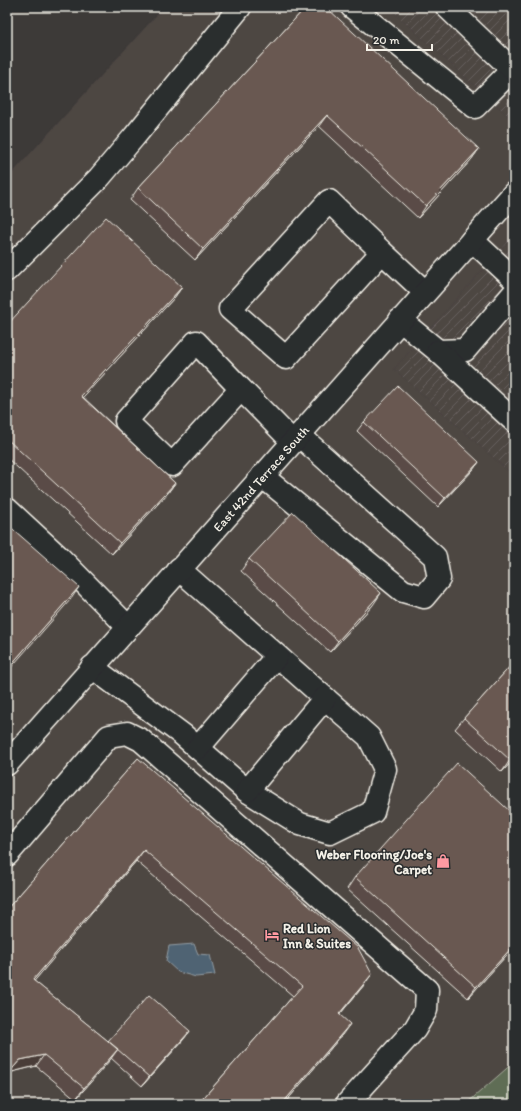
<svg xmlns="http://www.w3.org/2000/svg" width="521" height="1111" font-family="Itim,sans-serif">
<defs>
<pattern id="industrial-furrows" width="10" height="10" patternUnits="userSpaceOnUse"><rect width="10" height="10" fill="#4d4643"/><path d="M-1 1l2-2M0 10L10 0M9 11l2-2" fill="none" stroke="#67615e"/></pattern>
</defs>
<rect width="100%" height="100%" fill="#3d3a38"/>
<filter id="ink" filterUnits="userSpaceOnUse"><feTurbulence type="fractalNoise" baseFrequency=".025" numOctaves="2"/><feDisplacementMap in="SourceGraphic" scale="8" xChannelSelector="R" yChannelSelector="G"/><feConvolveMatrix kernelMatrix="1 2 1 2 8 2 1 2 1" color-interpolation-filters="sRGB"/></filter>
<g filter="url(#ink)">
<path fill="#4d4643" d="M164,7H388L514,121V235L394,369L514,476V1062L466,1104H7V179Z"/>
<path fill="url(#industrial-furrows)" d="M388,7H514V121Z
M514,235V476L394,369Z"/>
<path fill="#5f6d55" stroke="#aaaf9e" d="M514,1062V1104H466Z"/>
<path fill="#4f6373" stroke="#919ca2" d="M194,944L198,954L210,955L215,975L196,977L178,972L166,961L169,946Z"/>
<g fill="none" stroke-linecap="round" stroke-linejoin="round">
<defs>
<g id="minor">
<path d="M352,7L475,107L513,69"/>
<path d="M447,7L514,71"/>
<path d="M472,240L514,279"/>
<path d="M382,252L329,201L230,309L286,358L382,252L425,292"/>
<path d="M7,270L99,178L134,137L240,7"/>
<path d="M400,320L438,351L465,350L514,293"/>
<path d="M438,351L514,421"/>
<path d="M241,389L196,342L126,421L172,465L241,389L293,442"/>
<path d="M262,476L403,591L424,597L439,579L435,557L299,435"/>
<path d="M7,509L60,558L128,627"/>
<path d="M92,667L183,735L247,791L300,824L330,833L373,812L385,769L369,737L179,569"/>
<path d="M198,748L277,656"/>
<path id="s1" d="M7,764L514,193"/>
<path d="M247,791L325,698"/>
<path d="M7,855L109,736L127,733L141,740L427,990L426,1010L415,1029L347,1104"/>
</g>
</defs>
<use href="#minor" stroke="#f4f1e8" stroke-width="25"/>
<use href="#minor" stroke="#2a2d2e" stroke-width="22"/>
</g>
<path fill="#5a4c46" stroke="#f4f1e8" d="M306,7L479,149L471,160L418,218L319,126L195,260L130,200L138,188Z
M182,287L174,298L83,397L175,483L167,494L112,554L7,458V325Z
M364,422L479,462L472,471L438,507L357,431Z
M249,559L373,605L330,652L241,571Z
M514,662V759L502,772L455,729L464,718Z
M138,758L364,985L340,1014L342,1035L284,1104H198L293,996L136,861L34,981L108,1041L190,1031L183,1040L142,1086L111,1058L76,1099L36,1066L12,1072L7,1077V909Z
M355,877L514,947L468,998L347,889Z"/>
<path fill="#4a3e39" stroke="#f4f1e8" d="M327,115L319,126L195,260L203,249Z
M479,149L471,160L418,218L426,206Z
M182,287L174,298L73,408L81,396Z
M479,462L472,471L438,507L445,498Z
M175,483L167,494L112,554L120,543Z
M79,587L71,599L7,672V670L9,667Z
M381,593L373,605L330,652L338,641Z
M514,756V759L502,772L510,760Z
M144,850L136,861L25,992L33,980Z
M514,945V947L468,998L476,987Z
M372,974L364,985L331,1025L339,1014Z
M350,1024L342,1035L284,1104H282Z
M190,1031L183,1040L142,1086L149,1077Z
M118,1049L110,1060L76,1099L84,1088Z
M44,1055L36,1066L12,1072L7,1077V1075L20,1060Z"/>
<path fill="#695851" stroke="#f4f1e8" d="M306,7H326L479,149L426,206L327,115L203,249L138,188Z
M106,217L182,287L81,396L175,483L120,543L7,439V325Z
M398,386L479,462L445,498L364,422Z
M293,512L381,593L338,641L249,559Z
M7,524L79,587L9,667L7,666Z
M514,662V756L510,760L464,718Z
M138,758L358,948L372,974L339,1014L350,1024L282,1104H198L302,986L144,850L33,980L118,1049L84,1088L44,1055L20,1060L7,1075V909Z
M457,763L514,815V945L476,987L355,877Z
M149,995L190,1031L149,1077L108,1041Z"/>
</g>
<defs>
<symbol id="shop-bare" viewBox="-9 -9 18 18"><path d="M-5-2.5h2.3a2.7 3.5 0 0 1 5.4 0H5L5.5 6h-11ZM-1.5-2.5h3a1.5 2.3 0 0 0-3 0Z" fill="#ff9aa2" stroke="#2a2d2e" stroke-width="2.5" paint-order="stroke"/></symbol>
<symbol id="hotel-bare" viewBox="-9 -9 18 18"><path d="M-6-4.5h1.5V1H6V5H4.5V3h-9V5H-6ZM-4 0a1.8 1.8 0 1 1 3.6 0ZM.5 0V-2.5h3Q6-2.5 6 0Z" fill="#ff9aa2" stroke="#2a2d2e" stroke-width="2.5" paint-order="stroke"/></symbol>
</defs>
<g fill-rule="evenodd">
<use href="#shop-bare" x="433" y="851" width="20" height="20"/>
<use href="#hotel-bare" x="262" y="925" width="20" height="20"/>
</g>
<g text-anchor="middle" stroke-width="3" stroke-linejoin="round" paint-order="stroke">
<g font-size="13" fill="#f4f1e8" stroke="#2a2d2e">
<text dy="5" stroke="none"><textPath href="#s1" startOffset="382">East 42nd Terrace South</textPath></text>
</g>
<g font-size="13" font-weight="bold" fill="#f4f1e8" stroke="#2a2d2e" text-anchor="end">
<text x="432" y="859">Weber Flooring/Joe's<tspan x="432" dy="15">Carpet</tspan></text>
<text x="283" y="933" text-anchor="start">Red Lion<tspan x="283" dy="15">Inn &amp; Suites</tspan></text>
</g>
</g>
<rect width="521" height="1111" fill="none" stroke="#2a2d2e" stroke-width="24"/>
<rect x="12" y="12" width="497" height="1087" fill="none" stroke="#f4f1e8" stroke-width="1.5" filter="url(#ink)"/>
<path d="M367 44v6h65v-6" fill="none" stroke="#f4f1e8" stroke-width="2"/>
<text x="373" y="44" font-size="12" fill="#f4f1e8" stroke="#2a2d2e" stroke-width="3" paint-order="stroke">20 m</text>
</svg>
